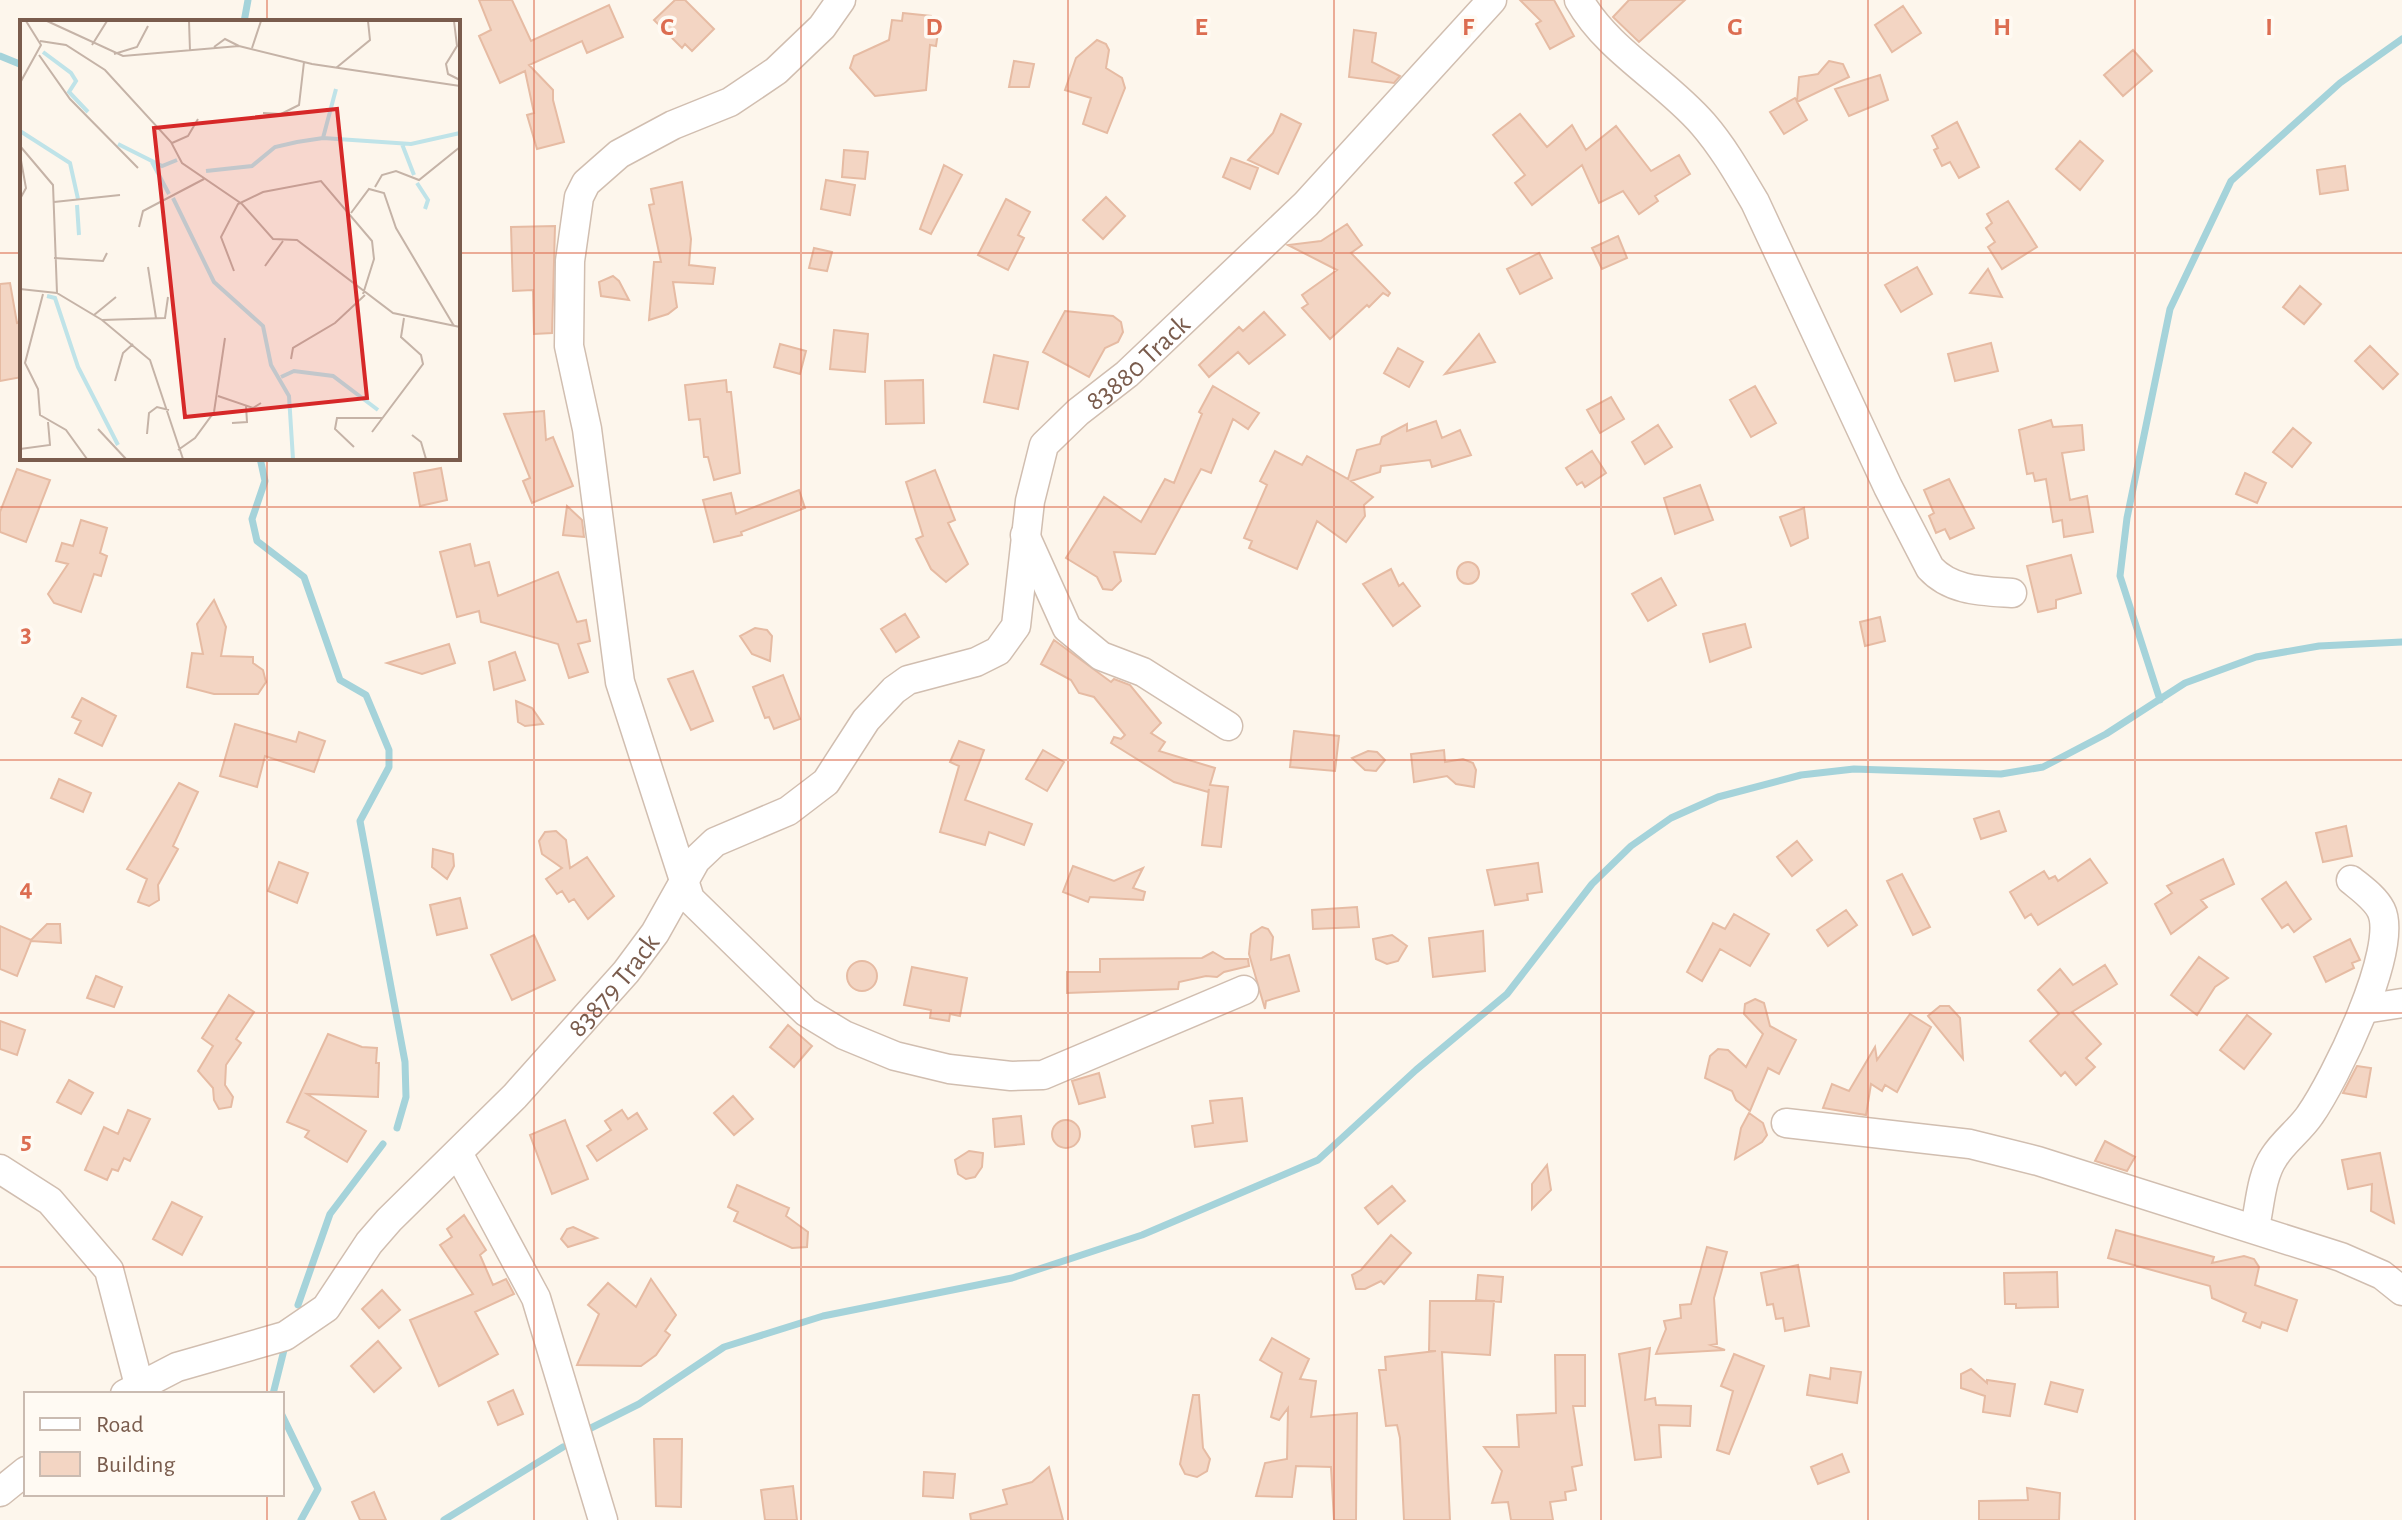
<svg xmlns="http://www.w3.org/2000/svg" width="2402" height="1520" font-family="'Alegreya Sans',sans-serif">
<rect width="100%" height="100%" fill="#fdf6ec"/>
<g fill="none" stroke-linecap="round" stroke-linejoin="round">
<path stroke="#a5d3da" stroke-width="7" d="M244,22L248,0
M0,56L22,65
M260,458L265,481L252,519L257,541L304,577L340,680L366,695L389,750V767L360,821L405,1062L406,1097L397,1128
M2160,700L2120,576L2127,518L2170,309L2231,181L2340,83L2402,39
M298,1305L330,1214L383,1144
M273,1394L284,1350
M282,1415L318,1489L301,1520
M591,1428L639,1404L724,1347L823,1316L1012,1278L1142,1235L1318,1160L1416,1070L1507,994L1592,884L1631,846L1671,818L1718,797L1801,775L1854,769L2001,774L2043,767L2106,734L2185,683L2256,657L2319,646L2402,642
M444,1520L563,1447"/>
</g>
<path fill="#f3d5c3" stroke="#e6bba3" stroke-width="2" d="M479,0H512L531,41L609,5L623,37L587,53L582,41L529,65L553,90V100L564,142L537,149L527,115L534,113L525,71L500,83L479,36L491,30Z
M675,0H685L714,29L692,51L685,44L682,48L654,20Z
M1520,0H1554L1574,36L1550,49L1536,24L1541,21Z
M1629,0H1685L1639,42L1613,17Z
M1903,6L1921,33L1892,52L1875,25Z
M903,13L931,16L930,25L939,26L936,46L930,45L926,90L875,96L850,68L854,56L889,40L892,20L902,21Z
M1354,30L1376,33L1372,62L1400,76L1394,83L1349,77Z
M1097,40L1106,44L1109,50L1106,68L1122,78L1125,88L1107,133L1083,124L1091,98L1065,90L1076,58Z
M2133,50L2152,71L2123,96L2104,75Z
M1014,61L1034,64L1029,87H1009Z
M1829,61L1843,64L1849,77L1797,102L1807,120L1784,134L1770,112L1795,98L1797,101L1799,77L1818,74Z
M1880,75L1888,100L1849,116L1835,89Z
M1281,114L1301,124L1278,174L1248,160L1273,133Z
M1520,114L1547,147L1572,125L1586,150L1616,126L1651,171L1679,155L1690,174L1655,196L1658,201L1639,214L1623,191L1599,203L1582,165L1532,205L1515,183L1525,175L1493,135Z
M1957,122L1979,167L1959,178L1950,162L1942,166L1934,150L1938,148L1932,136Z
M2080,141L2103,161L2080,190L2056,169Z
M844,150L868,152L865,179L842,177Z
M1231,158L1258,168L1250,189L1223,177Z
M944,165L962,175L931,234L920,229Z
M2345,166L2348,190L2320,194L2317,170Z
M826,180L855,185L850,215L821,209Z
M682,182L691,239L689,265L715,268L713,284L673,282L677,307L668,314L649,320L654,262H661L649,205L654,204L651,189Z
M1106,197L1125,216L1103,239L1083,220Z
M1006,199L1030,212L1018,235L1024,238L1008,270L978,255Z
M2008,201L2037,247L2002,269L1988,247L1995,242L1986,228L1992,223L1987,214Z
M1347,224L1362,245L1351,253L1390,293L1388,296L1383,293L1369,307L1367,305L1330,339L1302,308L1308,304L1302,295L1337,270L1288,245L1321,241Z
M555,226L552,333L534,334L533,290L513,291L511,227Z
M1618,236L1627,258L1602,269L1592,248Z
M814,248L832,252L827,271L809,268Z
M1539,253L1552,278L1520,294L1507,269Z
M1917,267L1932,294L1901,312L1885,285Z
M1988,269L2002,297L1970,293Z
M613,276L619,281L629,300L601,296L599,282Z
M10,283L17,323L22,322V377L0,381V284Z
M2300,286L2321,304L2304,324L2283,307Z
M1065,311L1113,316L1121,322L1123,332L1118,342L1105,348L1089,377L1043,352Z
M1264,312L1285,335L1249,364L1238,352L1209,377L1199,365L1239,327L1243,331Z
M834,330L868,334L865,372L830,369Z
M1479,334L1495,362L1445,374Z
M1991,343L1998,371L1955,381L1948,354Z
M780,344L806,351L800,374L774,367Z
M2370,346L2398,374L2383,389L2355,361Z
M1398,348L1423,362L1409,387L1384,373Z
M994,355L1028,362L1018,409L984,402Z
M726,380L727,392H731L740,473L714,480L708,457H704L700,419L689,420L685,385Z
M923,380L924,423L886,424L885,381Z
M1213,386L1259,413L1248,429L1233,419L1211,473L1201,469L1155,554L1114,552L1121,581L1112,590L1103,589L1097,577L1066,558L1104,497L1141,522L1165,479L1174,483L1202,414L1199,412Z
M1755,386L1776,423L1751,437L1730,400Z
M1611,397L1624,419L1600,433L1587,410Z
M544,411L546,440L553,437L573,486L532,503L523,481L530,478L504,414Z
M2051,420L2053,427L2082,425L2084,450L2062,453L2070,500L2087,496L2093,532L2064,537L2062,520L2053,522L2046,479L2035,481L2033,473L2027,474L2019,430Z
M1436,421L1442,438L1460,430L1471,455L1432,467L1430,460L1381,466L1380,472L1351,481L1373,497L1364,505L1365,516L1346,542L1317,521L1297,569L1249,548L1252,541L1244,538L1267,485L1260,481L1275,451L1302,465L1307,456L1348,479L1357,450L1380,444L1382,437L1407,424V431Z
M1658,425L1672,447L1645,464L1632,442Z
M2293,428L2311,443L2292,467L2273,452Z
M1592,451L1606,473L1585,487L1582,482L1577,485L1566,468Z
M441,468L447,500L420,506L414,473Z
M17,469L50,480L26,542L0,532V512Z
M935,470L955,520L948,523L968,564L946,582L931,569L916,539L923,536L906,482Z
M2245,473L2266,483L2257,503L2236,494Z
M1949,479L1974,528L1950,539L1945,529L1936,533L1929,516L1934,513L1924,490Z
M1700,485L1713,520L1675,534L1664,498Z
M799,490L805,508L741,532L742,535L714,542L703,500L731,493L736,514Z
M567,506L582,520L584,537L563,535Z
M1804,508L1808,538L1791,546L1780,517Z
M81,520L107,528L100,553L107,556L101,576L94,574L81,612L54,603L48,594L68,564L56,561L62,543L73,546Z
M470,544L475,566L489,562L498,596L558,572L577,622L586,620L590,641L578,644L588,672L569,678L558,644L481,622L479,611L457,617L440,552Z
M2071,555L2081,593L2056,600V608L2038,612L2027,566Z
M1457 573a11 11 0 1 1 22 0a11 11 0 1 1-22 0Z
M1391,569L1399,586L1403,583L1420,606L1393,626L1363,584Z
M1661,578L1676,605L1648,621L1632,594Z
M214,600L226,627L221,656L253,657V663L263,670L266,682L258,694H214L187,687L192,653L203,654L197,624Z
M905,614L919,637L896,652L881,629Z
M1880,617L1885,641L1865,646L1860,622Z
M1745,624L1751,647L1710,662L1703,634Z
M755,628L767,630L772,636L770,661L752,654L740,636Z
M1054,640L1111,682L1114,679L1130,685L1161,723L1151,733L1165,742L1159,751L1215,768L1210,785L1228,787L1221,847L1202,845L1209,789L1208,792L1174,782L1111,743L1114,737L1121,739L1125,735L1094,697L1079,693L1071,680L1041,664Z
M449,644L455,663L422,674L387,663Z
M515,652L525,680L494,690L489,662Z
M693,671L713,721L691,730L668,679Z
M783,675L800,719L774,729L769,717L765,718L753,687Z
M82,698L116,716L102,746L75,733L81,721L72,717Z
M516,701L532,708L543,724L525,726L518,722Z
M235,724L296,742L299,732L325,741L314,772L265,756L257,787L220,776Z
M1294,731L1339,736L1335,771L1290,767Z
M959,741L984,750L965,800L1032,824L1024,845L989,832L985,845L940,832L959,766L950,762Z
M1043,750L1064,762L1047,791L1026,779Z
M1444,750L1445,762L1463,759L1473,763L1476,770L1474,787L1456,784L1447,776L1414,782L1411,754Z
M1368,751L1377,752L1385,760L1376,771L1365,770L1352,758Z
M59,779L91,793L83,812L51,798Z
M179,783L198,792L173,846L178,849L158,885L159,900L149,906L138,902L147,879L127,869Z
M1999,811L2006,831L1981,839L1974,819Z
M2346,826L2352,856L2323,862L2316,833Z
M556,831L566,840L570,868L587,857L614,896L588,919L574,899L569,902L562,891L557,894L546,879L562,868L542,854L539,841L545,832Z
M1797,841L1812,860L1792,876L1777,857Z
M433,849L453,854L454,866L447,879L432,867Z
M2090,859L2107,883L2038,925L2031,914L2025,918L2010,892L2044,871L2049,879L2055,876L2058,881Z
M2223,859L2234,884L2201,900L2207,907L2171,934L2155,904L2172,893L2167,886Z
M279,862L308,873L297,903L268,891Z
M1538,863L1542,892L1527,894L1528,900L1495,905L1487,870Z
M1073,866L1114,881L1143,868L1133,888L1145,892L1143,900L1090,897L1088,902L1063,892Z
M1902,874L1930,927L1913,935L1887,881Z
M2286,882L2311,919L2294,932L2288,924L2282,928L2262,899Z
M460,898L467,928L437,935L430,905Z
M1357,907L1359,927L1313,929L1312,910Z
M1846,910L1857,925L1828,946L1817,930Z
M1734,914L1769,934L1750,966L1720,949L1702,981L1687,972L1713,923L1725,929Z
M47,924H60L61,943L31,941L17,976L0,969V926L31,940Z
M1262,927L1268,929L1273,937L1271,960L1289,955L1299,991L1266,1001L1265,1009L1249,954L1251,934Z
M1483,931L1485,971L1433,977L1429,938Z
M534,935L555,980L512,1000L491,955Z
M1392,935L1407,946L1398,961L1387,964L1376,959L1373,939Z
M2350,939L2360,960L2352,963L2354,968L2326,982L2314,957Z
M1213,952L1225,959H1248L1249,966L1224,972L1217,977L1206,976L1179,982L1178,989L1067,993V972H1100V959L1202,958Z
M2199,957L2228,978L2215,987L2197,1015L2171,995Z
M847 976a15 15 0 1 1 30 0a15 15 0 1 1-30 0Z
M2105,965L2117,984L2072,1012L2101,1044L2086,1058L2095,1067L2076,1085L2065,1072L2061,1076L2030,1041L2059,1014L2038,990L2060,969L2073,985Z
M912,967L967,978L960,1016L950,1014L949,1021L930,1018L931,1010L904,1005Z
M96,976L122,987L114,1007L87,998Z
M229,995L254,1012L236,1039L241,1043L226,1065L225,1085L233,1097L231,1107L219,1109L214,1100L213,1088L198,1071L213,1046L202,1038Z
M1755,999L1764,1003L1770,1026L1796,1040L1779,1074L1768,1068L1750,1111L1736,1100L1732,1091L1705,1078L1710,1056L1718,1049L1728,1050L1746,1067L1763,1034L1744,1014L1745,1004Z
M1949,1006L1960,1018L1963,1059L1928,1016L1940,1006Z
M1910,1014L1931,1027L1897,1092L1885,1085L1882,1091L1871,1084L1866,1115L1823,1108L1832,1084L1849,1091L1875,1047L1877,1060Z
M2247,1015L2271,1034L2244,1069L2220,1050Z
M0,1021L25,1030L17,1055L0,1049Z
M788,1025L812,1046L794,1067L770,1047Z
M328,1034L362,1047L377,1048L376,1063H379L378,1097L307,1094L366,1131L347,1162L305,1137L309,1131L287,1122Z
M2357,1066L2371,1068L2366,1097L2343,1093Z
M1099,1073L1105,1097L1079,1104L1072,1081Z
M69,1080L93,1093L81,1114L57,1102Z
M733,1096L753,1119L734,1135L714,1113Z
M1242,1098L1247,1141L1195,1147L1192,1126L1213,1123L1210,1101Z
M128,1110L150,1119L130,1161L124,1158L118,1171L112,1169L107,1180L85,1170L104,1127L118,1134Z
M622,1110L628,1119L637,1113L647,1129L597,1161L587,1146L611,1130L605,1121Z
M1749,1113L1763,1123L1767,1135L1762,1142L1735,1159L1741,1128Z
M1021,1116L1024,1144L995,1147L993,1119Z
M565,1120L588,1179L552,1194L530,1135Z
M1052 1134a14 14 0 1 1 28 0a14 14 0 1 1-28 0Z
M2105,1141L2135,1157L2127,1171L2095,1161Z
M969,1151L983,1153L982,1167L975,1177L966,1179L958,1174L955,1160Z
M2380,1153L2394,1223L2371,1211L2372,1184L2348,1189L2342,1160Z
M1547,1165L1551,1190L1532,1209V1184Z
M737,1185L789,1208L786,1216L808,1232L807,1247L792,1248L734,1221L738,1212L728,1207Z
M1392,1186L1405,1201L1378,1224L1365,1208Z
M172,1202L202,1217L182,1255L153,1239Z
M464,1215L486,1250L480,1255L493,1285L506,1279L514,1294L475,1312L498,1354L439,1386L410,1320L473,1294L440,1245L452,1237L447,1229Z
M573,1227L597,1238L568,1247L561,1239L567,1229Z
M2116,1230L2214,1257L2212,1263L2244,1256L2254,1259L2259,1267L2255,1285L2297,1300L2287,1331L2262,1322L2260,1328L2243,1321L2246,1313L2212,1298L2210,1286L2108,1258Z
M1391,1235L1411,1253L1384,1284L1381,1281L1365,1289H1356L1352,1275L1361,1270Z
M1707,1247L1727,1252L1714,1298L1717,1344L1711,1345L1725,1350L1656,1354L1666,1329L1664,1321L1681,1318L1680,1305L1691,1304Z
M1798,1265L1809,1326L1785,1331L1783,1318L1776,1319L1773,1304L1767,1305L1761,1273Z
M2057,1272L2058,1307L2016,1308V1304H2005L2004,1273Z
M1478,1275L1503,1277L1501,1302L1476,1300Z
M651,1279L676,1315L665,1331L670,1335L656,1355L641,1366L577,1365L599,1314L588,1305L608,1283L636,1307Z
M382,1290L400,1310L379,1328L362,1309Z
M1430,1301H1494L1490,1355L1442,1352L1450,1520H1404L1400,1438L1397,1425L1386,1426L1379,1370H1386L1385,1357L1436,1351H1429Z
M1272,1338L1309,1359L1300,1379L1316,1381L1311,1417L1357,1413L1356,1520H1334L1331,1467L1296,1466L1292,1497L1256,1496L1265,1463L1287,1459L1288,1408L1279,1420L1271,1417L1282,1373L1260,1360Z
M378,1341L401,1368L374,1392L351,1366Z
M1650,1348L1645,1400L1655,1398L1656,1405L1691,1406L1690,1426L1659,1425L1661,1457L1635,1460L1619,1354Z
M1734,1354L1764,1366L1729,1454L1717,1450L1733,1391L1721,1386Z
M1555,1355H1585V1406H1573L1582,1465L1572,1467L1576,1490L1565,1492L1566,1500L1550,1502L1553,1520H1511L1508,1502L1492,1503L1502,1471L1484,1447H1519L1517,1415L1556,1413Z
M1831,1368L1861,1372L1857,1403L1807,1395L1810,1375L1830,1379Z
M1971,1369L1987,1383V1380L2015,1384L2010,1416L1983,1412L1985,1396L1961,1388V1374Z
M2051,1382L2083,1390L2077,1412L2045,1404Z
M513,1390L523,1414L498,1425L488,1402Z
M1193,1395H1199L1203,1448L1210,1459L1207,1471L1197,1477L1185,1474L1180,1464Z
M654,1439H682L681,1507L656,1506Z
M1842,1454L1849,1472L1818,1484L1811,1467Z
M1049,1467L1063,1520H971L970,1514L1007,1504L1003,1490L1032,1482Z
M924,1472L955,1474L953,1498L923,1496Z
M793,1486L797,1520H765L761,1490Z
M2027,1488L2060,1493L2059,1520H1979V1501L2028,1500Z
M374,1492L386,1520H360L352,1502Z"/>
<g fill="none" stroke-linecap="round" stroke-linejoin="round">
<defs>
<g id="street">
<path d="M841,0L822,27L776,71L730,102L673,125L619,154L586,183L579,197L570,261L569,346L587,429L620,682L690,899L806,1012L844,1035L895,1056L949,1069L1011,1076L1043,1075L1244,990"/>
<path d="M1579,0C1608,51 1665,80 1703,124C1723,147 1739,175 1755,202L1888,487L1930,568C1951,591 1982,591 2012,593"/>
<path d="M1025,535L1067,628L1101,656L1143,672L1228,726"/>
<path d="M2364,1009L2402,1003"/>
<path d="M1786,1123L1970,1144L2038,1161L2341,1257L2382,1275L2402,1291"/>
<path d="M458,1153L536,1298L603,1520"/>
<path d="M0,1169L50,1201L109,1270L139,1385"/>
<path d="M2255,1227C2260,1205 2261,1176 2274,1157C2284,1141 2300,1130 2310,1115C2334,1081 2400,948 2381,910C2375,898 2362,889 2351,880"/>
<path id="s1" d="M125,1394L177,1367L285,1336L326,1308L369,1243L389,1220L515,1096L626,972L655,933L696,860L715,842L788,811L826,782L866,720L894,690L908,680L976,662L998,651L1016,626L1030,501L1044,445L1078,412L1127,374L1306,204L1492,0"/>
<path d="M0,1492L26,1471"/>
</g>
</defs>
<use href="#street" stroke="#d1beb0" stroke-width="31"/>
<use href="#street" stroke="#fff" stroke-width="28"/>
</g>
<path fill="none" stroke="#dc6d51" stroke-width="2" stroke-opacity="0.55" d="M267,0V22M534,0V1520M801,0V1520M1068,0V1520M1334,0V1520M1601,0V1520M1868,0V1520M2135,0V1520M0,253H22M458,253H2402M267,458V1394M0,507H2402M0,760H2402M0,1013H2402M0,1267H2402M267,1494V1520"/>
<g text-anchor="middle" stroke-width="7" stroke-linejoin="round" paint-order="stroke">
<g font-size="28" fill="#7a5c4d" stroke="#fffaf3">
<text dy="10" stroke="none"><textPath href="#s1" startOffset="1524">83880 Track</textPath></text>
<text dy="10" stroke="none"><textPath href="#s1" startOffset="654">83879 Track</textPath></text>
</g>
</g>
<g transform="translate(20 20)">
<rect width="440" height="440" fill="#fdf6ec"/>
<path fill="none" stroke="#bfe3e8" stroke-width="4" d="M23,32L51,53L56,61L49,72L68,92M0,111L50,143L58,179M303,118L316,69M98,124L142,146L157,140M382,124L394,155M132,142L149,174M186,151L232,146L255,127L277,122L303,118L391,124L440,113M397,163L408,180L405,189M153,178L194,262L243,306L251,345L269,376L273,439M57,185L59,215M27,276L35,278L58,347L98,425M261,357L274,351L313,356L358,390"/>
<path fill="none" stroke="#c5b3a7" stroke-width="2" d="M27,1L103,36L219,26L292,44L440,66M169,1L170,31M434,1L437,26L426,44L428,54L440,60M20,21L46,25L85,50L151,122L162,143L222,184L253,219L277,220L373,293L440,307M72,25L87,1M194,27L205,19L219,26M232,28L241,1M94,34L117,27L128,6M19,35L50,79L118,148M316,48L350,20L348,1M0,63L21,25L6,1M243,93L261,94L279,85L284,42M152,123L168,116L178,99M0,126L33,165L37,273L82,300L130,340L163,439M0,135L6,168L0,179M355,167L362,155L376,151L399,160L440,127M34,182L100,175M331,193L349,169L364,173L376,208L434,306M119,207L123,191L184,159M34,238L83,241L87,233M245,246L263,221M128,247L136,298M214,251L201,217L218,184L243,172L301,161L352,221L354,239L343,274M0,269L37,273M23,274L5,343L18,369L20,395L46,410L67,439M74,295L96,277M82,300L145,298L148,277M271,339L273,328L315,303L345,275M95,361L103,333L113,324M198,376L233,388L241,383M212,403L227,402L226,386M78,409L106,439M352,412L403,344L401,335L381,317L384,298M127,414L129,393L137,387L149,390M392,415L401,422L406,439M334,427L315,409L317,398H362M0,429L30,425L28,402M158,430L175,418L194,392L205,318"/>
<path fill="#d62828" fill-opacity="0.15" stroke="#d62828" stroke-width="4" d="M317,89L347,378L165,397L134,108Z"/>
<rect width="440" height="440" fill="none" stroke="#7a5c4d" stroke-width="4"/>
</g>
<g font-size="26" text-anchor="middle" font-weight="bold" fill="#dc6d51" stroke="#fffaf3" stroke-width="7" stroke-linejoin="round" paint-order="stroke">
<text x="667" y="35">C</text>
<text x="934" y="35">D</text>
<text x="1201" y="35">E</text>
<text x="1468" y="35">F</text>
<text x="1735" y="35">G</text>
<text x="2002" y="35">H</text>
<text x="2269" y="35">I</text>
<text x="26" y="642">3</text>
<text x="26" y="896">4</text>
<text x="26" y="1149">5</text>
</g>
<rect x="24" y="1392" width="260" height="104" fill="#fffaf3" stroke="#cabbb1" stroke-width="2"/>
<rect x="40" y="1418" width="40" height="12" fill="#ffffff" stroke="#cabbb1" stroke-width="2"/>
<text x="96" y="1432" font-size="24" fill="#7a5c4d">Road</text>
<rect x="40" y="1452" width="40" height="24" fill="#f3d5c3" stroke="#cabbb1" stroke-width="2"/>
<text x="96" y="1472" font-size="24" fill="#7a5c4d">Building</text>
</svg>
